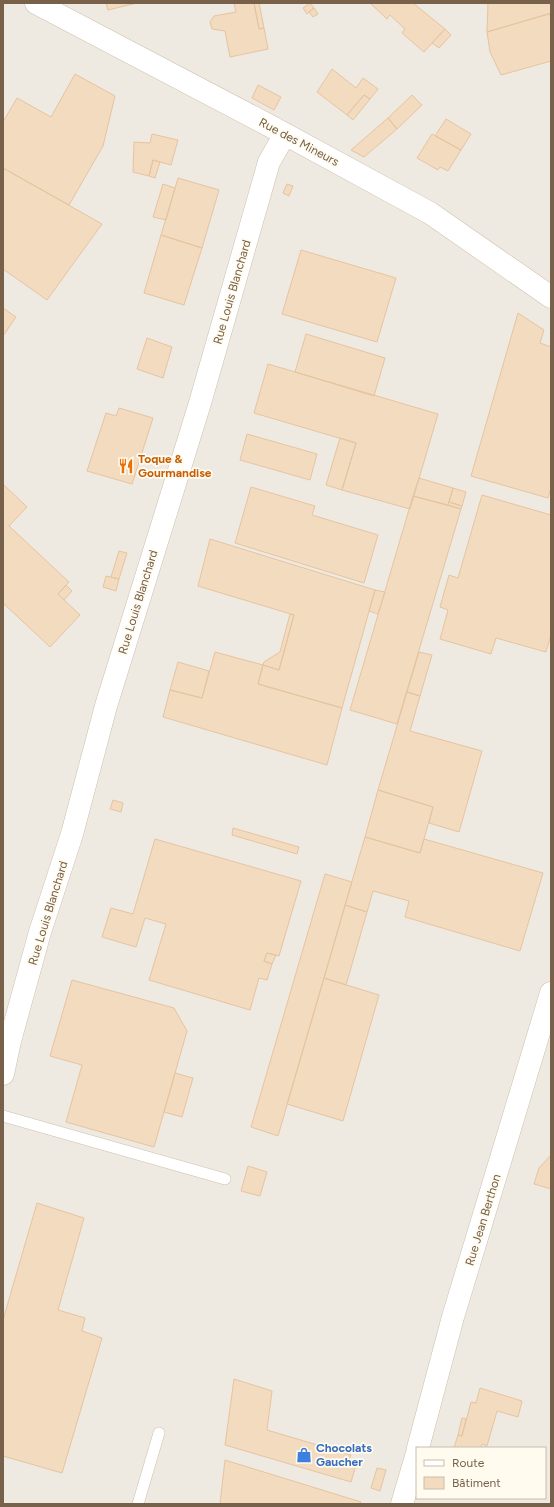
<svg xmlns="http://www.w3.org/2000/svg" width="554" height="1507" font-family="Figtree,sans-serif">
<rect width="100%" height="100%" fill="#fdf8e8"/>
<path fill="#eee9e1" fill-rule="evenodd" d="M3,3H551V1504H3ZM417,1448H545V1498H417Z"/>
<path fill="#f3dbbf" stroke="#e6c49f" d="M106,3H137L108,10Z
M234,3H254L259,29L264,28L268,49L230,57L225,31L212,29L210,22L214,16L236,12Z
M254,3H259L264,28L259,29Z
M310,3L314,8L307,14L303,8Z
M370,3H413L445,29L424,52L402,33L405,29L390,15L387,19Z
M488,3H551V13L487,32Z
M314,8L318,14L313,17L309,12Z
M549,14L551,19V61L501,75L490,52L487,32Z
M445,29L451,35L439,48L432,43Z
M332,69L356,88L363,78L378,89L370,99L364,95L347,115L317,92Z
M75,74L115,96L103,146L69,205L3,168V122L17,98L51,117Z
M258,85L281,97L274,110L252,98Z
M364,95L370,99L353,120L347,115Z
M412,95L422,105L397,129L388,118Z
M388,118L397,129L364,157L351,150Z
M446,119L471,134L461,150L435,136Z
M152,134L178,140L171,165L153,160L149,176L133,172L134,142L150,143Z
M432,134L461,150L448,171L440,167L438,170L417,158Z
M153,160L160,162L155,178L149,176Z
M3,168L102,224L47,300L3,269Z
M178,178L219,190L202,248L161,235Z
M163,184L175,188L166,220L153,217Z
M287,184L293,186L289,196L283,193Z
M161,235L202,248L184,305L144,293Z
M301,250L396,278L377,342L282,314Z
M3,308L16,317L3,336Z
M518,313L544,330L540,343L551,347V488L548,498L471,476Z
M306,334L385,358L374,396L295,372Z
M147,338L172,347L163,378L137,369Z
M268,364L438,414L410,509L342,490L356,443L254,413Z
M119,408L153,418L132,484L87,471L106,413L116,416Z
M247,434L317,454L310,480L240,460Z
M340,438L356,443L342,490L326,485Z
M419,478L453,488L448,505L413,496Z
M3,484L27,507L9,526L69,582L58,594L80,615L50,647L3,603Z
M251,487L315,506L312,515L378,535L364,583L235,543Z
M453,488L466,492L462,506L449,502Z
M482,495L551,515V635L546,652L496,638L491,654L440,639L448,610L440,607L449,575L458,578Z
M413,496L461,509L397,724L350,710Z
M449,502L462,506L461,509L448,505Z
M210,539L375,590L342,708L258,684L263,665L279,670L294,615L198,586Z
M119,551L127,553L119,579L111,577Z
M106,576L119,579L116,591L103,587Z
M66,585L72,591L64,600L58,594Z
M375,590L385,592L378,614L369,611Z
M290,614L294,615L279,670L263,665L264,662L280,652Z
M215,652L263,665L258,684L342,708L327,765L163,717L170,690L202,698Z
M419,652L432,655L420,696L407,692Z
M178,662L209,671L202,698L170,690Z
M407,692L420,696L410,731L482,751L459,832L429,823L433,807L378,790Z
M378,790L433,807L420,853L365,837Z
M113,800L123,803L121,812L110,809Z
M233,828L299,847L297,854L232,835Z
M365,837L420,853L424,839L543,873L520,951L405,917L409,901L373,891L367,912L345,905Z
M155,839L301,881L279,956L267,953L264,961L272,964L267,980L259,978L250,1010L149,980L166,924L145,918L136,947L102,937L111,908L133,914Z
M325,874L352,882L278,1136L251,1127Z
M345,905L367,912L346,985L324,978Z
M267,953L276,955L272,964L264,961Z
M324,978L379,995L343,1121L287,1104Z
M72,980L174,1008L187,1031L154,1147L66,1122L82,1065L50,1056Z
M175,1073L193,1078L182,1117L164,1112Z
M551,1155V1189L534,1184L539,1168Z
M248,1166L267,1172L260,1196L241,1191Z
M37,1203L84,1218L58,1310L85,1318L82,1331L102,1338L62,1473L3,1456V1320Z
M234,1379L272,1391L267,1430L351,1455L349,1459L357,1462L351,1482L225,1445Z
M480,1388L522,1401L518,1417L497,1411L487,1446L482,1444L481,1448H454L458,1435L462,1436L471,1402L476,1403Z
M462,1418L466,1419L462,1436L458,1435Z
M225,1460L361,1502L360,1504H220Z
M377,1468L386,1470L380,1491L371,1488Z"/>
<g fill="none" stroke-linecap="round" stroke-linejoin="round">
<defs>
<path id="service" d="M3,1116L225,1179
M138,1504L159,1433"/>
<path id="minor" d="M36,3L272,127L430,213L551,297
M3,1074L10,1041L40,932L72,834L106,706L200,403L269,162L285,134
M418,1448L453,1317L551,993
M402,1504L417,1453"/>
</defs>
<use href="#service" stroke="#cfc1ad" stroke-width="12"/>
<use href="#minor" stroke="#cfc1ad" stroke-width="23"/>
<use href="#service" stroke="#fff" stroke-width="11"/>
<use href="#minor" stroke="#fff" stroke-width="22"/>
</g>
<defs>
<symbol id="restaurant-bare" viewBox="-9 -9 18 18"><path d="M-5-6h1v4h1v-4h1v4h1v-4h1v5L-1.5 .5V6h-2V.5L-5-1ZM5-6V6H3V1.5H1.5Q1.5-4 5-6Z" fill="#e8710a" stroke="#fffbef" stroke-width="2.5" paint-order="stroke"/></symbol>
<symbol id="shop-bare" viewBox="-9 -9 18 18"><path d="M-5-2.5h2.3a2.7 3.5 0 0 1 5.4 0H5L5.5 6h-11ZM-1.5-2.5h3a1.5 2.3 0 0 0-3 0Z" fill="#3f7fe0" stroke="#fffbef" stroke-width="2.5" paint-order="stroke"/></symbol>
</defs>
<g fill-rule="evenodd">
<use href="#restaurant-bare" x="115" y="455" width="22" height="22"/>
<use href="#shop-bare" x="293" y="1444" width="22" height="22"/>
</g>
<g text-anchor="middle" stroke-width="3.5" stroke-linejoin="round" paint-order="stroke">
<g font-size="12" fill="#78614b" stroke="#fffbef">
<text transform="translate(299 142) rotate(28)" y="4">Rue des Mineurs</text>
<text transform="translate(232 292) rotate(-74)" y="4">Rue Louis Blanchard</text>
<text transform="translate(138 602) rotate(-73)" y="4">Rue Louis Blanchard</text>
<text transform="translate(48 913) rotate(-73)" y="4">Rue Louis Blanchard</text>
<text transform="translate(483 1220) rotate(-73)" y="4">Rue Jean Berthon</text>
</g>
<g font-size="12" font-weight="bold" fill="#c56008" stroke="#fffbef" text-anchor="start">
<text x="138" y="463">Toque &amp;<tspan x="138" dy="14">Gourmandise</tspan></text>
</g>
<g font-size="12" font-weight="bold" fill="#366cbe" stroke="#fffbef" text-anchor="start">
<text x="316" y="1452">Chocolats<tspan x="316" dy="14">Gaucher</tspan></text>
</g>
</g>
<rect width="554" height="1507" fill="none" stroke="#78614b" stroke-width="8"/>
<rect x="416" y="1447" width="130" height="52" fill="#fffbef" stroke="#c9bdad"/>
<rect x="424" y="1460" width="20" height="6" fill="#ffffff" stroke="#c9bdad"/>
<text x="452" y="1467" font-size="12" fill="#78614b">Route</text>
<rect x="424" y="1477" width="20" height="12" fill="#f3dbbf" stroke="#c9bdad"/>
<text x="452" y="1487" font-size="12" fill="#78614b">Bâtiment</text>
</svg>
